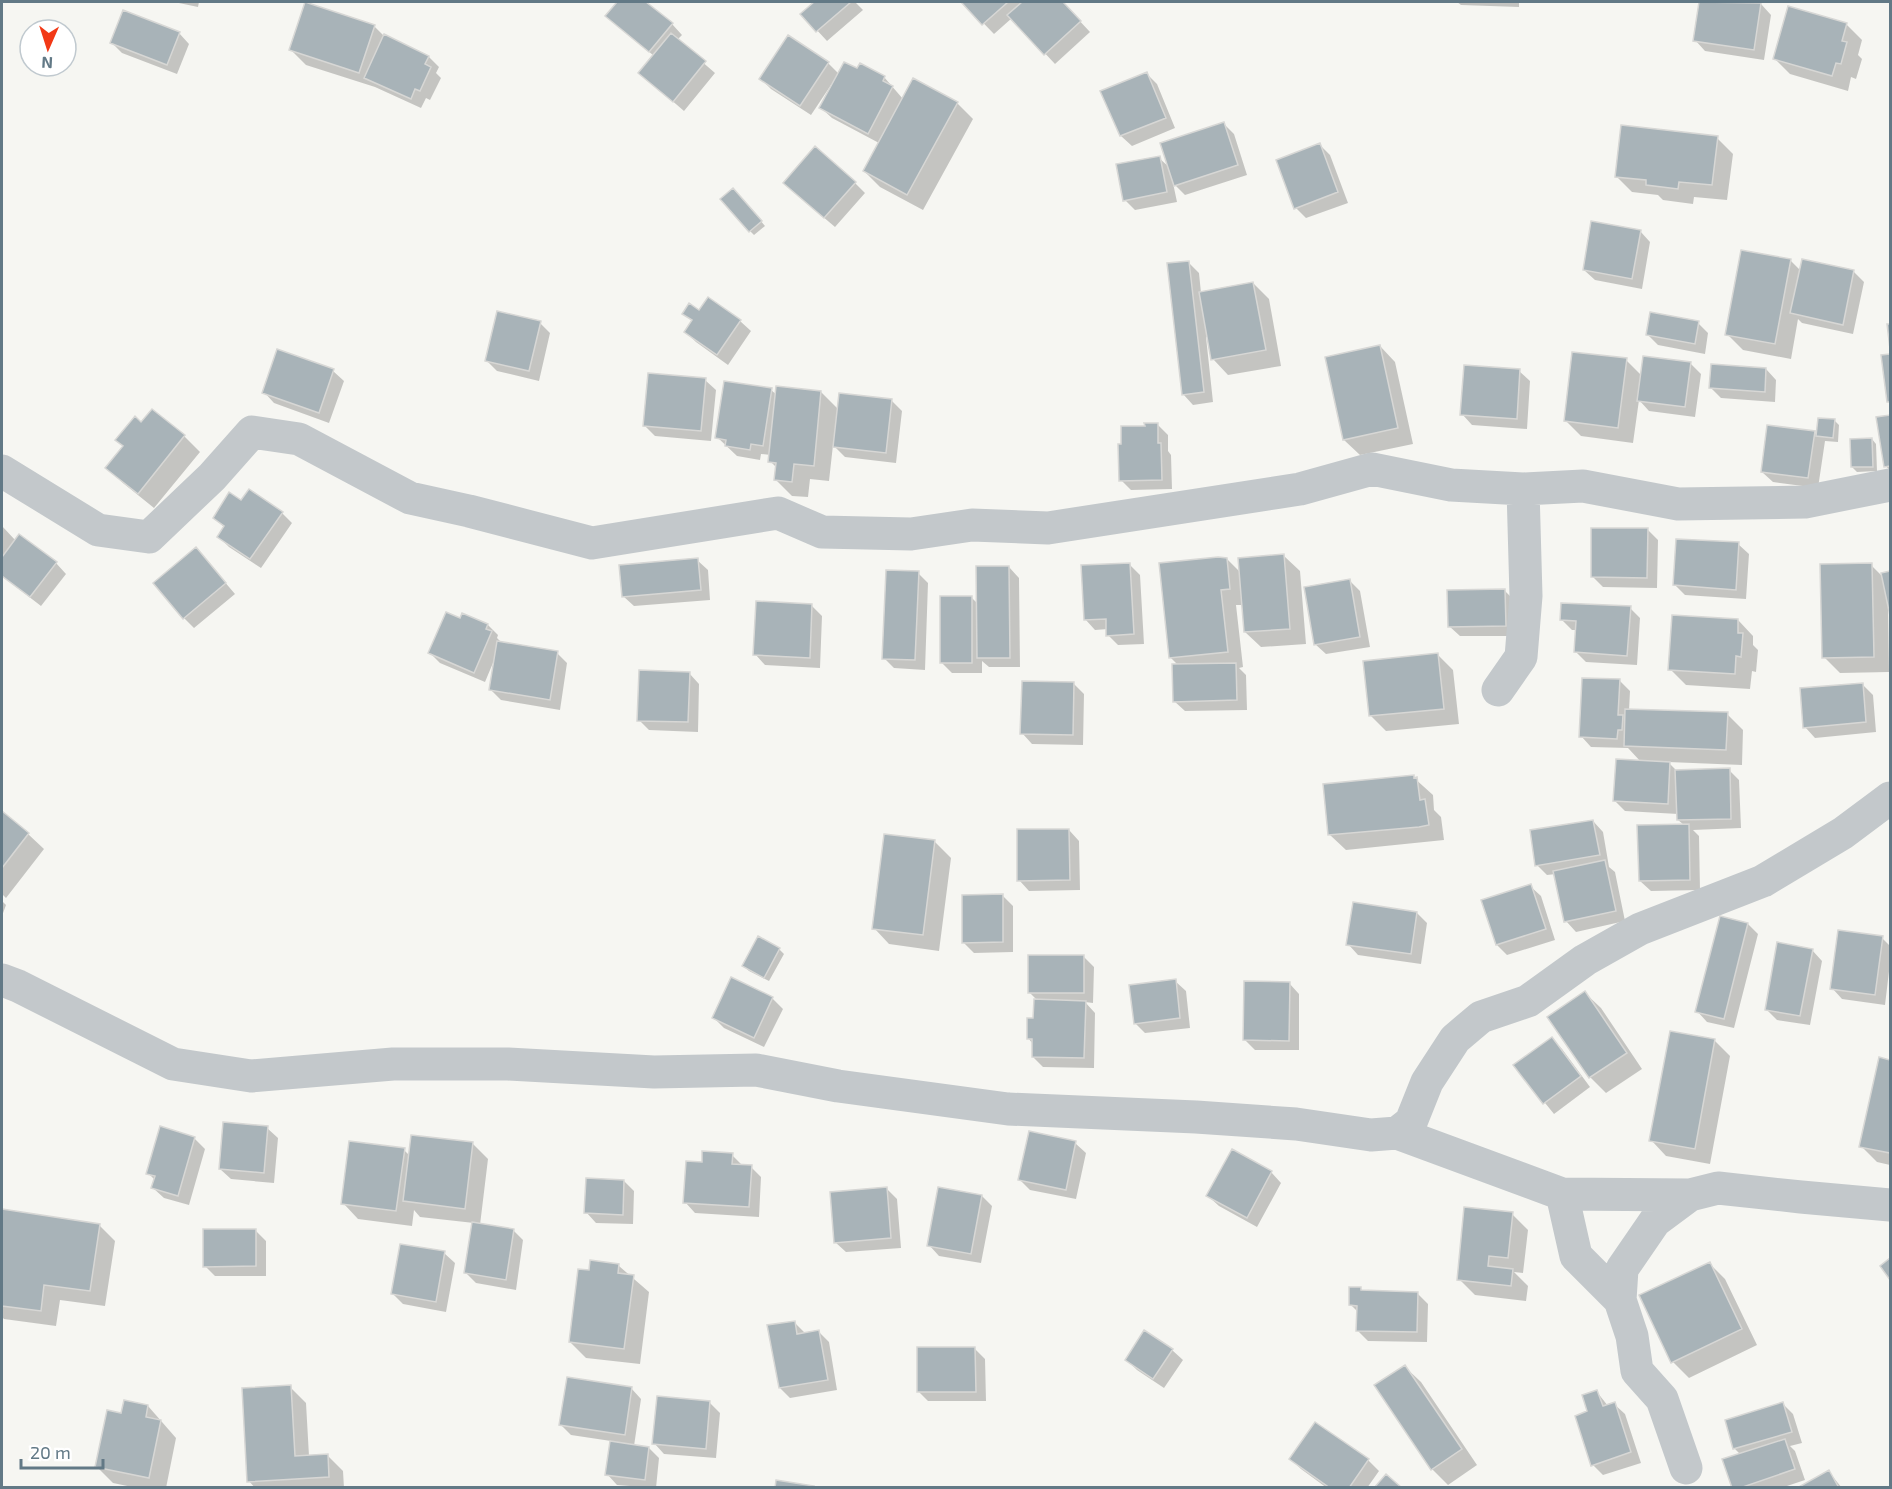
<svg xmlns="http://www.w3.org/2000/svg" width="1892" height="1489" font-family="'Exo 2',sans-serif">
<rect width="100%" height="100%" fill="#f6f6f2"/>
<path fill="#0003" d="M174,2H199L198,7Z
M619,2H643L672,24L682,35L677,40L715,73L684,111L640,73L654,56L607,16Z
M816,2H855L863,10L827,41L802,14Z
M963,2H1062L1090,32L1055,64L1012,18L994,34Z
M1457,2H1519V7L1461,5Z
M1701,2H1741L1761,4L1771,15L1764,60L1705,51L1695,40Z
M1846,24L1862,40L1858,55L1862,59L1856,79L1851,77L1848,91L1790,74L1774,58Z
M374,26L384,36L429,57L439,67L436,73L441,78L430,100L426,98L421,108L375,87L306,65L291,50Z
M179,33L189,44L177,74L122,53L112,43Z
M828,63L839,74L857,70L884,77L903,99L957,103L973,119L923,210L880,187L864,171L879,143L832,118L821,108L833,86L831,85L811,115L771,89L761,79Z
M1146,73L1157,84L1175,128L1132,146L1121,136L1102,92Z
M1224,124L1234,134L1247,175L1185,195L1173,183L1177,202L1135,210L1125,200L1159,158L1169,167Z
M1717,138L1733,154L1727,200L1694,197L1693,204L1663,200L1658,195L1632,192L1616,176Z
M1320,145L1330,155L1348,203L1306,218L1296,208Z
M855,183L865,193L835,227L795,193Z
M738,195L765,226L754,235L750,231Z
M1640,231L1650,242L1642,289L1595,280L1584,270Z
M1791,261L1801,271L1803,261L1854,272L1864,282L1853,334L1802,323L1798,319L1791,359L1743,350L1727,334Z
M1188,262L1199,273L1201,293L1253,283L1269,299L1281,366L1228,375L1213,359L1208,336L1206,337L1213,402L1193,405L1183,394Z
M699,312L740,321L751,331L728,365L696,342L686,332L693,322L684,313Z
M540,323L550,333L539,381L497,371L487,361Z
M1698,323L1708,333L1705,354L1658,345L1648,335Z
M1380,346L1395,362L1413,444L1360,455L1344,440Z
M1890,355V404L1888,401L1882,356Z
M1626,360L1642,376L1690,363L1701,374L1695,417L1649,411L1639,400L1633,443L1581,436L1565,420Z
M1766,369L1776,380L1775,402L1721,398L1710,387Z
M333,371L344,381L329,423L274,403L264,392Z
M1519,371L1530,381L1527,429L1472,425L1462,414Z
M705,380L716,390L711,441L655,436L645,426Z
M771,390L777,395L821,392L839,410L892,401L902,411L896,463L845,457L833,445L829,481L810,479L808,497L792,496L776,480L777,468L770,461L771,455L761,454L760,460L737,456L717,437Z
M1890,416V471L1886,466L1878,418Z
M1834,420L1839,425L1838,442L1825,441L1818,488L1773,482L1762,472L1814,432L1818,436Z
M142,424L184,436L200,452L154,508L123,483L107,468Z
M1157,424L1168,435V451L1171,455L1172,489L1131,490L1121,480L1146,427Z
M1872,439L1876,444L1877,471L1857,472L1852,467Z
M242,502L282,513L292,523L261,568L229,547L219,537L225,528L214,518Z
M2,526L16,541L56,563L66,574L41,606L2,576Z
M1648,530L1658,540L1657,588L1603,587L1593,577Z
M1738,544L1749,554L1746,599L1685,595L1675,585Z
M1284,556L1300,571L1306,644L1261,647L1245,632L1243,605H1236L1243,667L1239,668L1246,675L1247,710L1185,711L1174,701L1179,666L1170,657L1227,559L1241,573Z
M206,560L235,594L194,628L184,618Z
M697,560L708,570L710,600L634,606L623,596Z
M1129,564L1140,575L1144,644L1118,645L1108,635V629L1095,630L1085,619Z
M1871,565L1884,578L1883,574L1890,572V609L1889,603L1888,604L1889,672L1840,673L1824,657Z
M1009,567L1019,578L1020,667H989L982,661V673H952L941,662L972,598L978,604Z
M918,573L928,583L925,670L894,668L884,658Z
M1350,581L1360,591L1370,647L1326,654L1315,644Z
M1505,591L1515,601V636H1460L1449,626Z
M812,606L822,616L820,668L765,665L755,654Z
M1630,608L1640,618L1637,665L1586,662L1575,651L1577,630H1572L1562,620Z
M463,615L488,625L498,635L497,638L502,643L557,653L567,663L560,710L501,700L491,690L495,658L485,682L440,663L430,653L460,620Z
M1738,620L1753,636V645L1758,650L1756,672L1752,671L1750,689L1686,685L1670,669Z
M1438,655L1453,670L1459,724L1386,731L1370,715Z
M689,673L699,684L698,732L649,730L639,720Z
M1619,680L1630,691L1629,711L1727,714L1743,730L1742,765L1668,762L1677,771L1729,770L1739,780L1741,828L1693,830L1699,836L1700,890L1651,891L1640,881L1684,825L1678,820V814L1625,811L1615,801L1641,762L1628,748L1591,747L1581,736Z
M1074,684L1084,694L1083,745L1032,744L1022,733Z
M1862,684L1873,695L1876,732L1815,738L1805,727Z
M1413,777L1433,795L1434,810L1441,817L1444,840L1346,850L1330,835Z
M2,812L28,834L44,849L6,898L2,894Z
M1593,821L1603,832L1609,867L1615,872L1625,921L1576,932L1566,921L1556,874L1547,875L1537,865Z
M1069,830L1079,841L1080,890L1029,891L1019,880Z
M935,842L951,858L939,951L889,944L874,928Z
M1530,886L1541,896L1555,940L1507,955L1497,945Z
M1003,896L1013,906V952L974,953L963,942Z
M2,901L6,905L2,916Z
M1417,913L1427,923L1421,964L1358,955L1348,944Z
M1748,924L1758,934L1734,1028L1707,1022L1697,1011Z
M1882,938L1890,946V963L1885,1005L1842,999L1832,988Z
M779,949L784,954L769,981L749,971L744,966Z
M1812,950L1822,961L1810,1025L1777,1020L1766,1009Z
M1084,957L1094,967L1093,1003L1085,1002L1095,1013L1094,1068L1043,1067L1033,1057V1044L1028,1038L1038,1001L1029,992Z
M1175,981L1186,991L1190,1028L1145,1033L1135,1023Z
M1289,983L1299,994V1050H1255L1245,1040Z
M1585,993L1601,1008L1642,1069L1606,1093L1590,1077Z
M772,998L783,1009L764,1047L724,1028L714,1018Z
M1552,1039L1562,1049L1590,1087L1554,1114L1515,1066Z
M1714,1040L1730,1056L1710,1164L1666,1156L1651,1140Z
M1880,1059L1890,1061V1165L1877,1162L1861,1146Z
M267,1128L278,1138L274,1183L231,1179L220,1169Z
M194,1138L205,1149L189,1205L164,1198L153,1188L155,1180L148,1173Z
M472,1143L488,1159L480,1225L513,1230L523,1240L516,1290L476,1283L466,1273L474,1223L420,1217L414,1210L412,1226L358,1219L343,1203L404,1150L410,1156Z
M1075,1143L1086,1153L1076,1199L1030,1190L1020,1180Z
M732,1155L742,1165L751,1167L761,1177L759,1217L695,1213L685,1202L703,1164Z
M1271,1172L1281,1183L1257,1227L1219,1206L1208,1196Z
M624,1181L634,1191L633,1224L596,1223L586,1212Z
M887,1189L897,1199L901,1248L846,1252L835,1242Z
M982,1196L992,1206L981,1263L939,1256L929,1245Z
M2,1211L99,1225L115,1241L105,1306L60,1300L56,1326L4,1319L2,1317Z
M1512,1214L1528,1230L1523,1273L1514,1272L1528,1286L1526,1301L1475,1295L1459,1279Z
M256,1231L266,1241V1276H215L205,1266Z
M444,1253L455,1263L446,1312L403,1304L393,1294Z
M1709,1263L1725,1279L1757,1345L1689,1378L1673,1362L1641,1296Z
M619,1266L649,1292L640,1364L586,1358L570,1342L590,1272Z
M1361,1289L1364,1292L1417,1293L1428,1304L1427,1342L1368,1341L1358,1331V1312L1351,1305Z
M794,1322L806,1334L819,1332L829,1342L837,1390L790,1398L780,1388Z
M1145,1332L1172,1350L1183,1360L1164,1388L1137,1370L1126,1359Z
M975,1349L985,1359L986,1401H928L918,1391Z
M1405,1367L1421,1382L1477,1465L1448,1485L1432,1469Z
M290,1387L306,1403L309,1456L327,1455L343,1471L344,1488H255L249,1481Z
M631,1388L641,1399L634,1446L649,1448L659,1458L656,1488L617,1485L607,1474L611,1441L571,1435L561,1425Z
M1597,1392L1608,1406L1614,1404L1625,1414L1641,1463L1603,1475L1593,1465L1589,1412Z
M709,1402L720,1413L716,1458L664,1454L654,1443Z
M1783,1404L1793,1414L1802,1443L1790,1446L1795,1451L1805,1480L1781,1488H1733L1741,1455L1735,1449L1726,1421Z
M148,1406L176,1438L166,1488H137L113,1483L97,1467Z
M1315,1424L1368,1460L1379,1471L1367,1488H1327L1301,1469L1291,1459Z
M1829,1472L1842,1488H1801Z"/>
<path fill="#a8b3b8" stroke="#d7d7d5" stroke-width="1.5" d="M305,2L375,25L359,73L289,50Z
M617,2H646L673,23L649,52L605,16Z
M814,2H851L816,32L800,14Z
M961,2H1008L982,25Z
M1022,2H1063L1081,21L1044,55L1007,15Z
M1699,2L1761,3L1754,50L1693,41Z
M1788,6L1847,23L1842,41L1847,42L1841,64L1836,63L1832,76L1773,59Z
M123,10L180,32L167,65L110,43Z
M671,33L706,61L673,102L638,73Z
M384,34L429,56L425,64L431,67L420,91L415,89L411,99L364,78Z
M788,35L829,62L800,106L759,79Z
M844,62L857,68L860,63L885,76L883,81L893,86L868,134L819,108Z
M1147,72L1166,118L1120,136L1100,91Z
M913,78L958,102L907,195L863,171Z
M1224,122L1238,165L1174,186L1160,143Z
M1621,125L1718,136L1712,185L1679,182L1678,189L1646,185V180L1615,177Z
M1320,143L1338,192L1294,209L1276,160Z
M815,146L856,182L824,218L783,183Z
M1160,156L1167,192L1123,201L1116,164Z
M733,188L762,221L749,232L720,199Z
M1591,221L1641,230L1632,279L1583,270Z
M1741,250L1791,259L1775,344L1725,335Z
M1802,259L1854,270L1843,325L1790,313Z
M1189,261L1204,392L1182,395L1167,263Z
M1253,282L1266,350L1211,360L1199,292Z
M708,297L741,320L717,355L684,332L692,320L682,314L689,303L699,310Z
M497,311L541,321L529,371L485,361Z
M1650,312L1699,321L1695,344L1646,335Z
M1887,324H1890V349Z
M1380,345L1398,428L1343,440L1325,357Z
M277,349L334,369L319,413L262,393Z
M1572,352L1627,358L1618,428L1564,421Z
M1890,354V402H1887L1881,355Z
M1643,356L1691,362L1685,407L1637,401Z
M1711,364L1766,368L1765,392L1709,388Z
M1464,365L1520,369L1517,419L1460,415Z
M648,373L706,378L701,431L643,426Z
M724,381L772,388L763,446L751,444L750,450L725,446L726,440L715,438Z
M776,386L821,391L814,466L794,464L792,482L774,480L776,463L768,462Z
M839,393L892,399L886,453L833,447Z
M152,409L185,435L138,494L105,468L123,446L115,440L135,416L141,422Z
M1890,415V466L1884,467L1876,417Z
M1818,418L1835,419L1833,438L1816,436Z
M1144,423H1158V443H1161L1162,480L1119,481L1118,444H1121V426H1145Z
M1767,425L1815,431L1808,478L1761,472Z
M1872,438L1873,467H1851L1850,439Z
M249,489L283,512L250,559L217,537L224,526L213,518L229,492L241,500Z
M1591,528H1648L1647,578L1591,577Z
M19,534L57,562L30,597L2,576V557Z
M1676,539L1739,542L1736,590L1673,585Z
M196,547L226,583L183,619L153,583Z
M1284,554L1290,629L1244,632L1238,558Z
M1218,557L1227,558L1230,589L1221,590L1228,652L1169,658L1159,563Z
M698,558L701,590L622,597L619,565Z
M1130,563L1134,634L1106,636V619L1084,620L1081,565Z
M1872,563L1874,657L1822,658L1820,564Z
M976,566H1009L1010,658H977Z
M886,570L919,571L915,660L882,659Z
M1890,571V616L1881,573Z
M1350,579L1360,637L1314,645L1304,587Z
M1505,589L1506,626L1448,627L1447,590Z
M940,596H972V663H940Z
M756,601L812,604L810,658L753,655Z
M1561,603L1631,606L1627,656L1574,652L1576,621L1560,620Z
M446,612L460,618L462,613L488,624L486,629L492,631L474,673L428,653Z
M1672,615L1738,619V633H1743L1741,657L1736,656L1735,674L1668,670Z
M497,641L558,651L550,700L489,690Z
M1438,653L1444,709L1369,716L1363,661Z
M1236,663L1237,700L1173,702L1172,664Z
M639,670L690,672L688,722L637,721Z
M1582,678L1620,679L1618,715H1623L1622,730H1618L1617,739L1579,737Z
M1022,681L1074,682L1073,735L1020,734Z
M1863,683L1866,722L1803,728L1800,688Z
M1625,709L1728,712L1726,750L1624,746Z
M1616,759L1670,762L1668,804L1613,801Z
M1730,768L1731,819L1677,820L1675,770Z
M1414,775V778L1417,777L1420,800L1425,799L1429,825L1419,827L1328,835L1323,784Z
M2,811L29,833L2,868Z
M1593,820L1600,855L1535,866L1530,830Z
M1689,824L1690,880L1639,881L1637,825Z
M1017,829H1069L1070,880L1017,881Z
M884,834L935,840L923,935L872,929Z
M1605,860L1616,911L1564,922L1553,871Z
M1531,884L1546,929L1496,945L1481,900Z
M1003,894V942L962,943V895Z
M1353,902L1417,912L1411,954L1346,945Z
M1720,916L1748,923L1724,1019L1695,1012Z
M1838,930L1883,936L1875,995L1830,989Z
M758,936L780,948L764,978L742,966Z
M1777,942L1813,949L1800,1016L1765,1010Z
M1028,955H1084V993H1028Z
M731,977L773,997L754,1038L712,1018Z
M1176,979L1180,1018L1134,1024L1129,985Z
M1244,981L1290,982L1289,1041L1243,1040Z
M1585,991L1627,1053L1589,1078L1547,1017Z
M1034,999L1086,1001L1084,1058L1032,1057V1039H1027V1018H1033Z
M1670,1031L1715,1039L1695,1149L1649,1141Z
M1552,1037L1581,1076L1543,1104L1513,1065Z
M1879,1057L1890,1060V1153L1859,1147Z
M223,1122L268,1126L264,1173L219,1169Z
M160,1126L195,1137L178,1196L151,1188L155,1176L146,1174Z
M1029,1131L1076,1141L1066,1190L1018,1180Z
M411,1135L473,1142L465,1209L403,1201Z
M349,1141L405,1148L396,1211L341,1204Z
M1232,1149L1272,1171L1247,1218L1206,1196Z
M702,1151L733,1153L732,1164L752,1165L749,1207L683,1203L686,1161L702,1162Z
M586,1178L624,1180L623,1215L584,1213Z
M887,1187L891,1238L834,1243L830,1192Z
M938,1187L982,1195L971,1254L927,1246Z
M1464,1207L1513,1212L1508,1258L1489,1256L1488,1266L1513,1269L1511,1286L1457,1280Z
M2,1209L100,1224L90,1291L44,1285L41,1311L2,1306Z
M472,1222L514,1229L506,1280L464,1273Z
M203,1229H256V1266L203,1267Z
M400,1244L445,1251L436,1302L391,1294Z
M1890,1258V1280L1880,1266Z
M590,1260L619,1264L618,1273L634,1275L624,1349L569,1342L578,1269L589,1270Z
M1710,1262L1742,1329L1671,1363L1639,1295Z
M1349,1287H1361V1290L1418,1292L1417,1332L1356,1331L1357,1306L1349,1305Z
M795,1321L797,1334L819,1330L828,1380L779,1388L767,1325Z
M1144,1330L1173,1349L1153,1379L1125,1360Z
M917,1347H975L976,1392H917Z
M1405,1365L1462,1449L1431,1470L1374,1385Z
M567,1377L632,1387L625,1435L559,1425Z
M291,1385L295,1456L328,1454L329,1477L247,1482L242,1388Z
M1597,1390L1603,1406L1615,1402L1631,1452L1591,1466L1575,1416L1587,1411L1582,1395Z
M657,1396L710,1401L706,1449L652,1444Z
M124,1400L148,1405L146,1417L161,1420L149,1478L95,1467L107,1410L121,1413Z
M1783,1402L1792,1432L1733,1449L1725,1420Z
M1315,1422L1369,1459L1349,1488H1330L1289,1459Z
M1785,1439L1795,1469L1740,1488H1732L1722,1459Z
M610,1441L649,1447L645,1480L605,1475Z
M1829,1470L1839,1488H1797Z
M1386,1474L1402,1488H1374Z
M776,1480L814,1486L813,1488H775Z"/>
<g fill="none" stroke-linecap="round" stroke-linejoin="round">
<path stroke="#c3c8cb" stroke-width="33" d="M2,471L98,530L149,537L212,477L252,432L299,439L410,498L469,511L592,543L778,513L822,532L911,534L972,525L1048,528L1300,489L1372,469L1451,485L1523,489L1583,486L1678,504L1805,502L1890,485
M1498,690L1521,657L1526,596L1523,489
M2,980L18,986L173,1064L251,1076L393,1064H508L654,1072L756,1070L838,1086L1008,1109L1196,1117L1296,1124L1371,1135L1397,1133L1562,1194L1690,1195
M1397,1133L1411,1122L1427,1082L1455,1039L1481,1017L1528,1001L1585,960L1640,929L1763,881L1843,833L1890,798
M1562,1194L1576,1256L1620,1300
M1686,1468L1662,1399L1637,1371L1632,1336L1620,1300L1622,1269L1655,1221L1690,1195L1718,1188L1801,1197L1890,1205"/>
</g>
<rect width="1892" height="1489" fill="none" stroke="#627986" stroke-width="6"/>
<g transform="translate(48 48) rotate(183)"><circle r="28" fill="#ffffff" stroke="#c0c9cf" stroke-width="1.5"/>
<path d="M0-4.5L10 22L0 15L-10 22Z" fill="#f23916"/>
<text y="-9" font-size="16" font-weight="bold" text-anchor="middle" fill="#627986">N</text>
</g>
<path d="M21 1459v9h82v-9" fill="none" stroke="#627986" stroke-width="3"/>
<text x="30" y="1459" font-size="18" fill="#627986" stroke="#ffffff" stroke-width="4.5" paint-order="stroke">20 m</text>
</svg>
